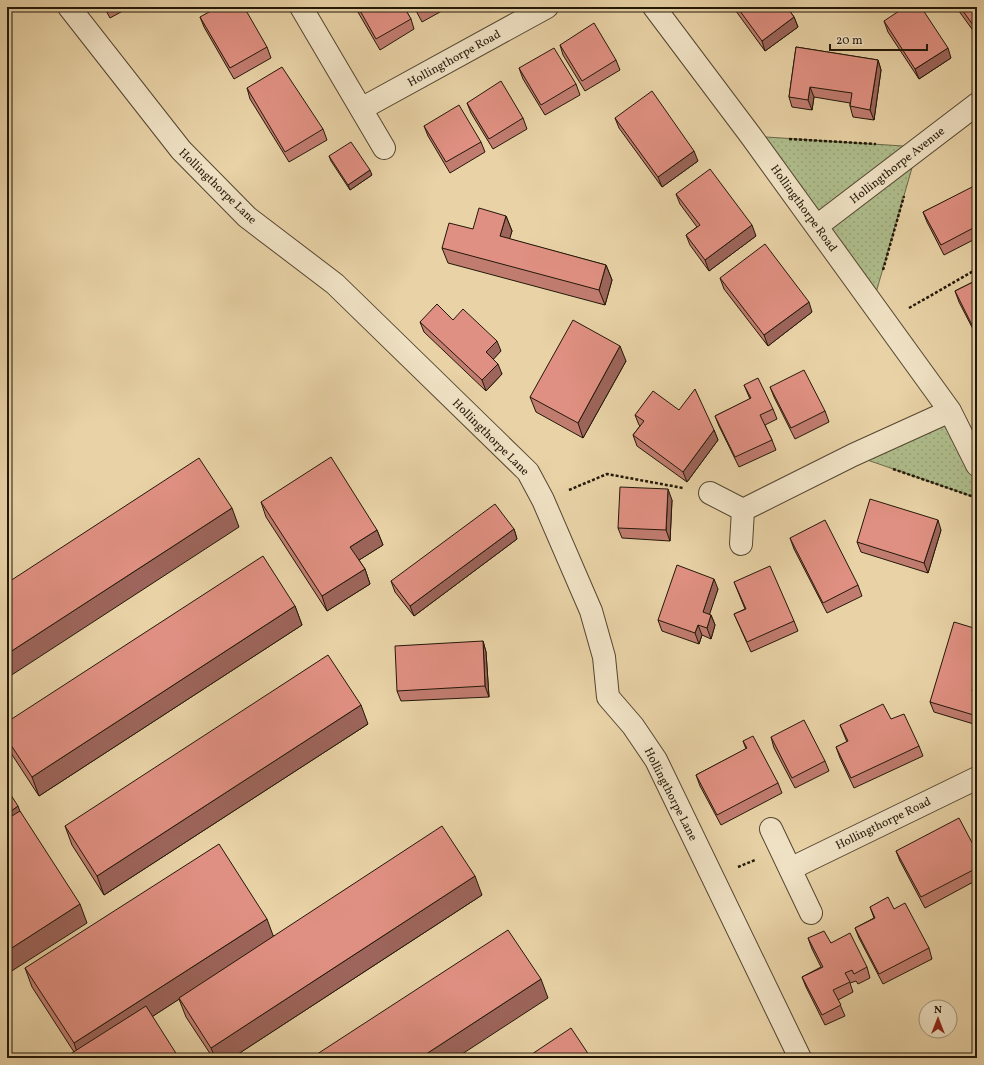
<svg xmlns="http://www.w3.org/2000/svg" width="984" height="1065" font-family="Vollkorn,serif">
<defs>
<pattern id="grass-dots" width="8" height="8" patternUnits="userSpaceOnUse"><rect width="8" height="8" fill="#afbd8c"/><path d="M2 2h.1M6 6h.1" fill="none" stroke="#96a277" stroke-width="1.8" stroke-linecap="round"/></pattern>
</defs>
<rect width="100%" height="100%" fill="#e8d2a6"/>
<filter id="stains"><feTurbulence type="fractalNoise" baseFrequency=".005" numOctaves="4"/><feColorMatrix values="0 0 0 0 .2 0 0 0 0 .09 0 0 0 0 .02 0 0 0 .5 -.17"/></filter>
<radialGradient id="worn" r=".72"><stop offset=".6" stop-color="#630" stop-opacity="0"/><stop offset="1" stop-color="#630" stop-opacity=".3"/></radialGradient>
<path fill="url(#grass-dots)" stroke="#696a4a" d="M751,136L918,147L873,303Z
M950,411L977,465V498L853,455Z"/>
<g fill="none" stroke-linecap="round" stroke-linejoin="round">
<defs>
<path id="minor" d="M69,7L181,150L247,217L335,284L528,472L543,500L591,611L604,657L608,697L633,726L656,760L800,1058
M301,7L384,148
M654,7L751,136L950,411L977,465
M361,109L547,7
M817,226L977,104
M710,493L743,510L741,544
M743,510L853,455L950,411
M771,829L811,913
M790,869L977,778"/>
</defs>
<use href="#minor" stroke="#544630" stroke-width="24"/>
<path stroke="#231808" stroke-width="2.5" stroke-dasharray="3 2" stroke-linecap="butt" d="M789,139L876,144
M883,270L904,196
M909,308L977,269
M893,469L977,498
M569,490L607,474L683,488
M738,867L755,860"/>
<use href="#minor" stroke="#f0e2c5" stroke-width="22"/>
</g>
<path fill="#c17c70" stroke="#231808" d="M104,7H130L110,18Z
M355,7H404L411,19L414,29L380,50Z
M414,7H449L422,22Z
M733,7H787L794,17L798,27L765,51Z
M956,7H977V36Z
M200,17L267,47L271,58L234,79L204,27Z
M884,21L951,58L919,79L888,32Z
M560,45L616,60L620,70L585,91L563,55Z
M796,47L878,60L881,70L874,120L853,117L850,106V103L814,97L812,110L792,107L789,97Z
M519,68L576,84L580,95L545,115L523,79Z
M247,88L323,129L327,140L289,162L250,99Z
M467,103L523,118L527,129L493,149L471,113Z
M615,118L698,161L662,187L619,128Z
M424,126L481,142L485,152L450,173L428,136Z
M329,156L372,175L350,190L331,161Z
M977,186V238L944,255L927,222L923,212Z
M676,194L756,236L709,271L690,245L686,235L697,227L680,204Z
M506,216L512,231L509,239L606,265L612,280L605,305L448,263L442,248L473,229Z
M720,278L812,312L768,346L724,289Z
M977,280V335H976L959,302L955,291Z
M453,320L501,351L493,359L502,374L486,391L424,332L420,322Z
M626,361L583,438L536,412L530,397Z
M744,385L773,409L777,419L765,425L772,440L776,450L739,467L719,426L715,416L750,399Z
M770,387L825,411L829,422L795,439L774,397Z
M679,410L714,430L718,440L687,482L637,446L633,435L640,426L639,425L635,415Z
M672,500L670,541L622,538L618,528Z
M261,502L377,530L383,545L359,560L365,569L370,584L327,611L266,517Z
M514,529L517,539L414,616L395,592L391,581Z
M941,530L928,573L861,552L857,542Z
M790,538L858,585L862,596L827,613L794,549Z
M734,582L794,621L798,631L751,652L734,614L745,609Z
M718,589L709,614L711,615L715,625L711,639L702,635L699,644L662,631L658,620Z
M295,606L302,625L39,796L7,747V722Z
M977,629V725L934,712L930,702Z
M483,641L486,652L489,697L401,701L397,691Z
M891,719L919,746L923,756L854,788L840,758L836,747L847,742L840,725Z
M368,724L104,895L72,845L65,826Z
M771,737L825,761L829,771L795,788L774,748Z
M743,741L778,783L782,793L721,825L700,786L696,775L746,749Z
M896,851L977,852V880L925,908L900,861Z
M482,895L232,1058H213L186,1017L179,999L153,1016L74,1052L32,987L25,968L273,936Z
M870,907L894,909L929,948L932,959L883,984L859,938L855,928L874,918Z
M808,938L831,943L867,967L870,978L858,984L856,981L850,983L853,992L838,1000L845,1016L825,1025L806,987L802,977L821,967L812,949Z"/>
<path fill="#9d655b" stroke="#231808" d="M794,17L798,27L765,51L762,41Z
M948,48L951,58L919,79L915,69Z
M878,60L881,70L874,120L870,110Z
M810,87L814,97L812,110L808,100Z
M694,151L698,161L662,187L658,177Z
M370,170L372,175L350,190L348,185Z
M506,216L512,231L506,251L500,236Z
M752,225L756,236L709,271L705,260Z
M606,265L612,280L605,305L599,290Z
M809,302L812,312L768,346L764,335Z
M497,341L501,351L490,363L486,352Z
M620,346L626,361L583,438L578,423Z
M498,364L502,374L486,391L482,380Z
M714,430L718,440L687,482L683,472Z
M668,489L672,500L670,541L666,530Z
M232,508L239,527L7,678V654Z
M938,520L941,530L928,573L924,563Z
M514,529L517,539L414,616L410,606Z
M377,530L383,545L356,562L350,547Z
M365,569L370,584L327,611L322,596Z
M714,579L718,589L707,622L703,612Z
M295,606L302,625L39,796L32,777Z
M711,615L715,625L711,639L707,628Z
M698,625L702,635L699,644L695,633Z
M483,641L486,652L489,697L485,686Z
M977,672V695L972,691Z
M361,705L368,724L104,895L97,876Z
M18,806L25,825L7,837V814Z
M475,876L482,895L232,1058H215L211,1048Z
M80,904L87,923L7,974V951Z
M267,919L274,938L88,1058H79L74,1043Z
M541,979L548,998L456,1058H420Z"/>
<path fill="#e09082" stroke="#231808" d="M218,7H244L267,47L230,68L200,17Z
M358,7H404L411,19L376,39Z
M416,7H426L418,11Z
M737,7H787L794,17L762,41Z
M905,7H921L948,48L915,69L884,21Z
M960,7H977V28L976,29Z
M594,23L616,60L582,81L560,45Z
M796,47L878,60L870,110L850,106L852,93L810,87L808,100L789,97Z
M554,48L576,84L541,105L519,68Z
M282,67L323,129L285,152L247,88Z
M501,81L523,118L489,139L467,103Z
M652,91L694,151L658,177L615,118Z
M459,105L481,142L446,162L424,126Z
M351,142L370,170L348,185L329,156Z
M710,169L752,225L705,260L686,235L700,225L676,194Z
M976,185L977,186V226L941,245L923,212Z
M479,208L506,216L500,236L606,265L599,290L442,248L449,223L473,229Z
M765,244L809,302L764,335L720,278Z
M977,280V322L972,325L955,291Z
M437,304L453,320L463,309L497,341L486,352L498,364L482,380L420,322Z
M573,320L620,346L578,423L530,397Z
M804,370L825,411L791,428L770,387Z
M758,378L773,409L760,415L772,440L735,457L715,416L751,398L744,385Z
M695,389L714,430L683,472L633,435L644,421L635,415L653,391L679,410Z
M331,457L377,530L350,547L365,569L322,596L261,502Z
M199,458L232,508L7,654V583Z
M620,487L668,489L666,530L618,528Z
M870,499L938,520L924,563L857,542Z
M495,504L514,529L410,606L391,581Z
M825,520L858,585L823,603L790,538Z
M263,556L295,606L32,777L7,739V722Z
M677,565L714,579L703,612L711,615L707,628L698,625L695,633L658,620Z
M770,566L794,621L747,642L734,614L746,609L734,582Z
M954,622L977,629V672L972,691L977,692V716L930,702Z
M483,641L485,686L397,691L395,646Z
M328,655L361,705L97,876L65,826Z
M883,704L891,719L904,714L919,746L851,778L836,747L848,741L840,725Z
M804,720L825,761L792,778L771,737Z
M753,736L778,783L717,815L696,775L747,748L743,741Z
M7,789L18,806L7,814Z
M20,811L80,904L7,951V819Z
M959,818L977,852V868L921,897L896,851Z
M442,826L475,876L211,1048L179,998Z
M219,844L267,919L74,1043L25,968Z
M888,897L894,909L905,903L929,948L879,974L855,928L875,918L870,907Z
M508,930L541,979L420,1058H311Z
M824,931L831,943L850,933L867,967L854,974L852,970L845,973L850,982L833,990L841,1005L822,1015L802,977L823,967L808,938Z
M146,1006L179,1058H64Z
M571,1028L591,1058H526Z"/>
<g text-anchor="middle" stroke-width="4" stroke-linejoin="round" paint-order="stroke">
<g font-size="12" fill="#231808" stroke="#f0e2c5">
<text transform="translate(454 58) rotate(-29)" y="4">Hollingthorpe Road</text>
<text transform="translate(897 165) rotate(-38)" y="4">Hollingthorpe Avenue</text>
<text transform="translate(218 186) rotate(44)" y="4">Hollingthorpe Lane</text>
<text transform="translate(804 208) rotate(54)" y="4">Hollingthorpe Road</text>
<text transform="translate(491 437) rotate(45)" y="4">Hollingthorpe Lane</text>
<text transform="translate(671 794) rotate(63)" y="4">Hollingthorpe Lane</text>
<text transform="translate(883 823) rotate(-26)" y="4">Hollingthorpe Road</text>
</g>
</g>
<rect width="984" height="1065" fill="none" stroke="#e8d2a6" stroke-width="24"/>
<rect x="8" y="8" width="968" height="1049" fill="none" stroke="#231808" stroke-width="2"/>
<rect x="12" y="12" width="960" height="1041" fill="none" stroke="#231808"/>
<g transform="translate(938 1019)"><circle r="19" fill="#f0e2c5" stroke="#9e9179"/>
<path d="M0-3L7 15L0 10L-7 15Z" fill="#8f2418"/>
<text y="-6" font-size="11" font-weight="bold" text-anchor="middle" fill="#231808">N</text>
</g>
<path d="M830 44v6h97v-6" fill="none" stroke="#231808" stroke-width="2"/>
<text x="836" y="44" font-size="12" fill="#231808" stroke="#f0e2c5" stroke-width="3" paint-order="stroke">20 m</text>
<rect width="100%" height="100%" filter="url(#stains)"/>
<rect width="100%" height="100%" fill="url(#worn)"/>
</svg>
